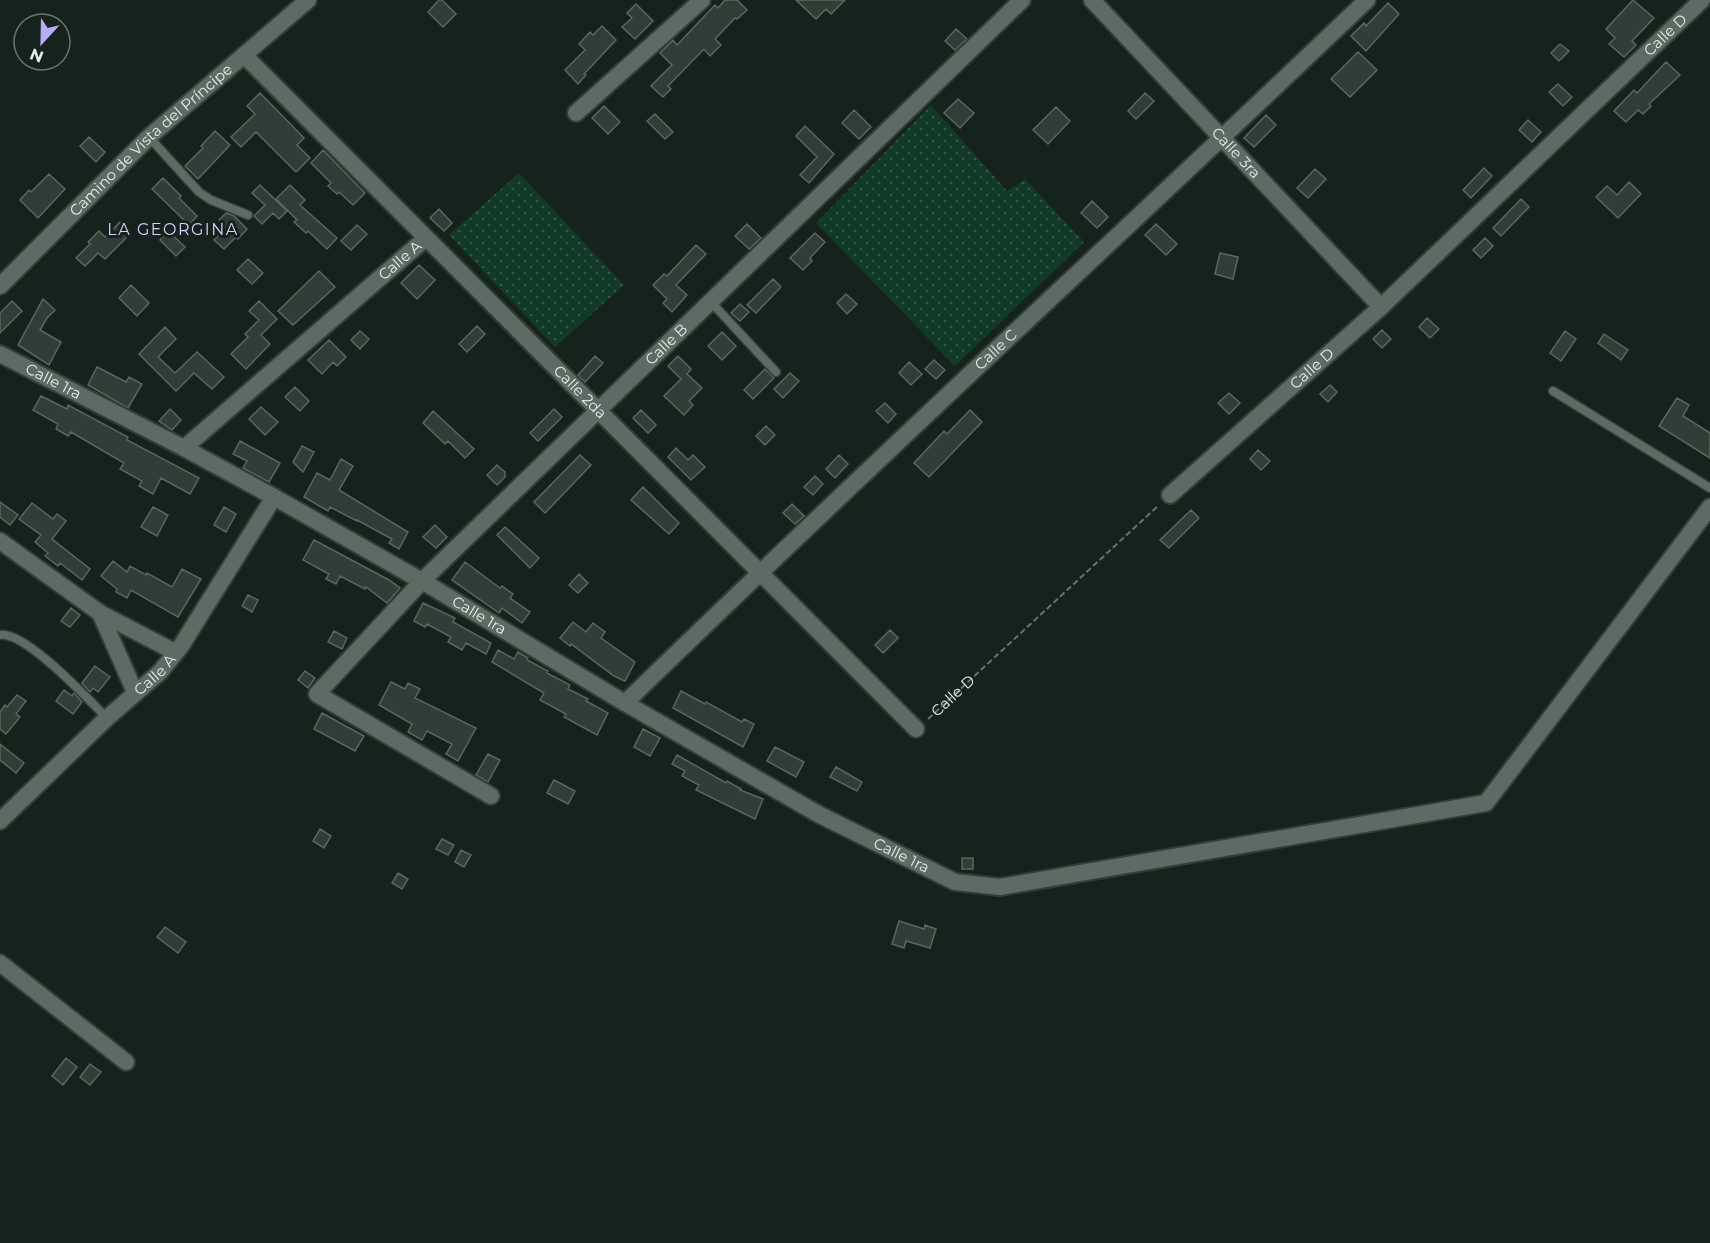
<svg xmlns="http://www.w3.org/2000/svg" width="1710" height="1243" font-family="Montserrat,sans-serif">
<defs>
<pattern id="garden-dots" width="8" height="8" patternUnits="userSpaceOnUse" patternTransform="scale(1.5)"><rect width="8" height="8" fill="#113a29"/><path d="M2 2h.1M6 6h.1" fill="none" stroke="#345748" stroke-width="1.8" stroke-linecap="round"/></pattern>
</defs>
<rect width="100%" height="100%" fill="#16231d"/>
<path fill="url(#garden-dots)" d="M931,105L1007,191L1025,179L1084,242L955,366L816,223Z
M519,173L624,285L555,347L449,235Z"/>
<path fill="#303e37" stroke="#58675f" stroke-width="1.5" d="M439,0H442L456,14L443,27L428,12Z
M725,0H737L747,10L737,19L735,18L715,39L721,45L710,56L704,49L668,86L671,89L663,97L651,86L672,65L660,53L673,40L677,45L715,5L718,8Z
M796,0H845L831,14L826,9L816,19Z
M1633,0L1654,18L1632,41L1636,45L1624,57L1609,44L1615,38L1606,29Z
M1388,3L1399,14L1366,51L1351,36L1364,23L1366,26Z
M636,4L653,21L635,39L622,27L632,18L627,13Z
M602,26L616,40L584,74L586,75L578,84L565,70L585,50L579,44L590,32L593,35Z
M956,29L967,39L955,50L945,41Z
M1560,44L1569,51L1559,61L1551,53Z
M1358,52L1377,70L1350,97L1331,79Z
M1666,62L1680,75L1649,104L1651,106L1643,114L1638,110L1626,122L1614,111L1634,90L1637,93Z
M1558,84L1572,97L1563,106L1549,92Z
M260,93L304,138L297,145L310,158L296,172L256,132L241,147L231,137L255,114L247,106Z
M1145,93L1154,101L1136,119L1128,111Z
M958,99L974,113L960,128L944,113Z
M604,106L620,122L608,134L592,118Z
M1056,107L1070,121L1048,144L1033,130Z
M854,110L871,127L859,139L842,123Z
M655,114L673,132L665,139L647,121Z
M1266,115L1276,125L1254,147L1244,138Z
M1528,120L1541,132L1532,142L1519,130Z
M805,126L834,154L809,183L800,175L817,157L796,136Z
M215,131L230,145L198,179L185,166L203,148L201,146Z
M89,137L105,152L96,162L80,146Z
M323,150L365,193L353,205L339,192L337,194L328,186L331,183L311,163Z
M1484,168L1492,176L1471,198L1463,190Z
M1315,169L1326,179L1308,198L1297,188Z
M49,174L65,189L38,218L20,200L29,190L31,192Z
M163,178L181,196L179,198L197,216L189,225L152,189Z
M1629,182L1641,194L1618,218L1596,197L1607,186L1617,195Z
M260,185L287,211L279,219L273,213L262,224L254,216L265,205L252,193Z
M290,185L305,200L300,205L337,238L327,249L308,231L306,233L294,222L297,220L276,199Z
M1521,199L1529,207L1501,236L1493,228Z
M1092,201L1108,217L1097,228L1081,213Z
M439,209L452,223L444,231L430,218Z
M226,213L234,216L247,229L238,239L236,237L224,249L214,240L226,227L219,220Z
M120,222L131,233L105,259L98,253L85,266L76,258L90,244L88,242L99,231L105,237Z
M747,224L761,238L749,249L735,236Z
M1156,224L1177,244L1166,255L1145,235Z
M357,225L367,234L351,250L341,241Z
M168,231L185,247L176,256L160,240Z
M815,233L825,242L810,258L812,261L803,270L790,258Z
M1485,238L1493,246L1481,258L1473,250Z
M696,245L706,254L676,285L687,295L672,312L663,303L667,299L653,285L664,274L667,276Z
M1220,253L1238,257L1233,279L1215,274Z
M248,259L263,273L252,284L237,270Z
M419,265L435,280L417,299L401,283Z
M319,271L335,287L293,325L278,311Z
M773,279L781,287L756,313L747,305Z
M131,285L149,303L137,316L119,298Z
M846,294L857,304L847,314L837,303Z
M43,299L55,310L47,318L40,330L61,342L49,365L18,345Z
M12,301L22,311L0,333V313Z
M259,301L277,319L261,335L270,344L246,369L231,354L248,337L245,334L259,320L249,311Z
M740,304L749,312L740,321L731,313Z
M1427,318L1439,329L1430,338L1419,327Z
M477,326L485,334L467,352L459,344Z
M165,327L176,339L158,357L175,373L197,352L224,377L212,389L194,373L176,391L139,354Z
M1382,330L1391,339L1382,348L1373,339Z
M360,331L369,339L360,349L351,340Z
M1565,331L1576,339L1561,361L1550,353Z
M722,332L736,346L722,360L708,346Z
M1604,334L1628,350L1621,360L1598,343Z
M329,340L346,357L337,366L333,362L322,374L308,360Z
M595,356L603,363L585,382L578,375Z
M678,356L691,369L687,374L702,388L689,401L693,405L684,415L664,396L681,379L668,366Z
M934,360L945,370L936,379L925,369Z
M909,362L922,374L911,385L899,373Z
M97,367L126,382L129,377L142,384L128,408L88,385Z
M765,369L774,378L753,399L744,390Z
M790,373L799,381L783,398L774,389Z
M1330,385L1337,392L1328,402L1320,394Z
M295,387L309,401L300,411L285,397Z
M1229,393L1240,403L1229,414L1218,403Z
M41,396L67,409L68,405L128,437L127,440L199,478L190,494L161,478L153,494L139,486L142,481L120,469L124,463L71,432L68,436L56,429L58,424L33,410Z
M1677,398L1689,405L1683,416L1710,433V458L1659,426Z
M885,403L896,414L888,423L876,411Z
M261,407L278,422L265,435L249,419Z
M170,409L181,420L172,430L159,421Z
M554,409L562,417L538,441L530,433Z
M641,410L656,425L648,433L633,418Z
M970,410L982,422L929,477L914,463L944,431L947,434Z
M433,411L474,449L465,458L448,441L445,444L423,423Z
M766,426L775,435L765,445L756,436Z
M240,441L280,463L269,482L243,468L247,461L233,454Z
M302,446L314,452L303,472L293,462Z
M676,448L688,460L693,455L705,467L691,480L668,457Z
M1258,450L1270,461L1261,470L1250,459Z
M580,455L591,465L545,513L534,502Z
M839,455L848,464L835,478L826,469Z
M341,459L353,466L339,490L408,532L399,549L389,543L392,539L357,520V521L330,507L328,511L304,497L317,473L330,480Z
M497,465L505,472V477L497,485L487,475Z
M815,476L823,484L813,495L804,487Z
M643,487L679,523L669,534L631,500Z
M0,502L18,515L10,525L0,517Z
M32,503L53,519L57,514L66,521L52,539L90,569L82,580L60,563L58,566L45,556L48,553L35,542L41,535L19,519Z
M792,504L804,516L795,524L783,513Z
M153,507L168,515L157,536L141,527Z
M224,507L236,514L226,532L214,525Z
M1191,510L1199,518L1169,548L1160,540Z
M435,525L447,537L436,548L423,537Z
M505,527L539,558L530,568L497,535Z
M314,540L389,580L400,588L387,603L366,587L365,589L340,576L336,584L326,579L329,574L303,560Z
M113,561L127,572L130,566L146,575L147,573L172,587L182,569L201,579L178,617L131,590L127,598L116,592L117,589L101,576Z
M465,562L500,588L502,586L513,594L510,598L530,612L522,623L502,608L499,613L452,580Z
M579,574L588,583L578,593L569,585Z
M248,595L258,600L252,612L242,606Z
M423,603L455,618L453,622L491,643L486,654L466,643L462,650L448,642L451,637L427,624L425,627L414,621Z
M71,608L80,615L70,627L61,621Z
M573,622L586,632L593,623L605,632L601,638L635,662L625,681L614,676L571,644L570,646L560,638Z
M890,630L898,638L883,653L875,645Z
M334,631L347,638L342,649L328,642Z
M498,650L514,659L518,652L528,658L527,660L548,671L547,673L570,685L568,689L588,699L586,701L608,713L597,735L564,717L566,714L540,700L544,693L492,662Z
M95,666L110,677L98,692L93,688L90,692L82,683Z
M305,671L315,678L308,688L298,680Z
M391,682L405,689L408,683L420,689L415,698L476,728L458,761L446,754L452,744L427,731L422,740L408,732L412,724L379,705Z
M64,690L72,696L74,693L82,702L73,714L56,701Z
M681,691L705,704L706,702L742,722L744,719L754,724L743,747L673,708Z
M17,695L26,701L16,714L20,717L6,734L0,729V712L5,705L7,707Z
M322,713L364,736L355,751L314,729Z
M643,729L660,738L650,756L634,747Z
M0,744L24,763L16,773L0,760Z
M775,747L804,762L796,777L767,761Z
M488,754L500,760L488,782L476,775Z
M677,755L726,783L727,781L741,789L740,790L763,799L755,819L696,790L699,785L682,776L685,771L672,764Z
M836,767L862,782L857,791L830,777Z
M554,780L575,791L568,804L547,793Z
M320,829L331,836L324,848L313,841Z
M442,839L454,845L448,855L436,849Z
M461,850L471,855L464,867L455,862Z
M962,858H973V869H962Z
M398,873L408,879L402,889L392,883Z
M899,921L924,929L925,925L936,929L930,948L906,941L904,948L892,944Z
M165,927L186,942L178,953L157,937Z
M66,1058L77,1067L63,1085L52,1076Z
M90,1064L101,1072L90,1085L80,1077Z"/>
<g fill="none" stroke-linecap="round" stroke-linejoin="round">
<defs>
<path id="lane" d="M149,137L199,192L211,200L248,215
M711,302L776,372
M1553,391L1710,488
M0,635C25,631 88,699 107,718"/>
<g id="street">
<path id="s2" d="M1092,0L1381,307"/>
<path id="s3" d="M244,55L916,729"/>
<path d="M576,113L702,0"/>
<path id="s4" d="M0,286L149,137L308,0"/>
<path id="s5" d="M0,354L184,448L274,497L422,581L625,703L818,814L955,882L1000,887L1486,803L1710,507"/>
<path id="s6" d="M184,448L426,238"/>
<path id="s7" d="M1170,495L1381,307L1702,0"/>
<path d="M0,541L100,613L135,692"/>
<path d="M100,613L175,652"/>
<path id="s8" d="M625,703C869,465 1121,235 1367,0"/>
<path id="s9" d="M491,796L317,694L422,581L1022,0"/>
<path id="s10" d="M0,821L107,718L160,672L181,646L274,497"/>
<path d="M0,963L126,1062"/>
</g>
</defs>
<use href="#lane" stroke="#343e38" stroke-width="11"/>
<use href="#street" stroke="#343e38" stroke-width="20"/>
<path stroke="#66726c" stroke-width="2" stroke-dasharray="6 3" stroke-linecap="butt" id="s1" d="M928,719L1159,505"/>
<use href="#lane" stroke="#5c6b63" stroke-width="8"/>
<use href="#street" stroke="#5c6b63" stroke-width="16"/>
</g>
<g text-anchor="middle" stroke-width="6" stroke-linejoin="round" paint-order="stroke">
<g font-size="15" fill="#e4ede8" stroke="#16231d">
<text dy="5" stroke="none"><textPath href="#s7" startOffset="676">Calle D</textPath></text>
<text dy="5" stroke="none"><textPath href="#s4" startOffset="210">Camino de Vista del Príncipe</textPath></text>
<text dy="5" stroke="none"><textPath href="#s2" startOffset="210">Calle 3ra</textPath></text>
<text dy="5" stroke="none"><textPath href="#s6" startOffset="286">Calle A</textPath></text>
<text dy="5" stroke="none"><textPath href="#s9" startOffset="696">Calle B</textPath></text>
<text dy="5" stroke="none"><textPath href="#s8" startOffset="512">Calle C</textPath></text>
<text dy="5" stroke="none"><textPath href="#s7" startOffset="190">Calle D</textPath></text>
<text dy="5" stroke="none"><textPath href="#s5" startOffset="60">Calle 1ra</textPath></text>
<text dy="5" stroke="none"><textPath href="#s3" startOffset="476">Calle 2da</textPath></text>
<text dy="5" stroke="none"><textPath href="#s5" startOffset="546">Calle 1ra</textPath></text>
<text dy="5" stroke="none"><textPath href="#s10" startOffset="213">Calle A</textPath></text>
<text dy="5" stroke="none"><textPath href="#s1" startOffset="34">Calle D</textPath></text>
<text dy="5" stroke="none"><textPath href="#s5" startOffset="1032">Calle 1ra</textPath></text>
</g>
<g font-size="16" letter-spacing="1.5" fill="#d7d0fc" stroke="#16231d">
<text x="173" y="235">LA GEORGINA</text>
</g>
</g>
<g transform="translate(42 42) rotate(202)"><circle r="28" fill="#16231d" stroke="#68746e" stroke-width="1.5"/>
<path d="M0-4.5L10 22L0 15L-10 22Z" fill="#b9abf7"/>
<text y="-9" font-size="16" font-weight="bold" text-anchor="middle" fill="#e4ede8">N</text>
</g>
</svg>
